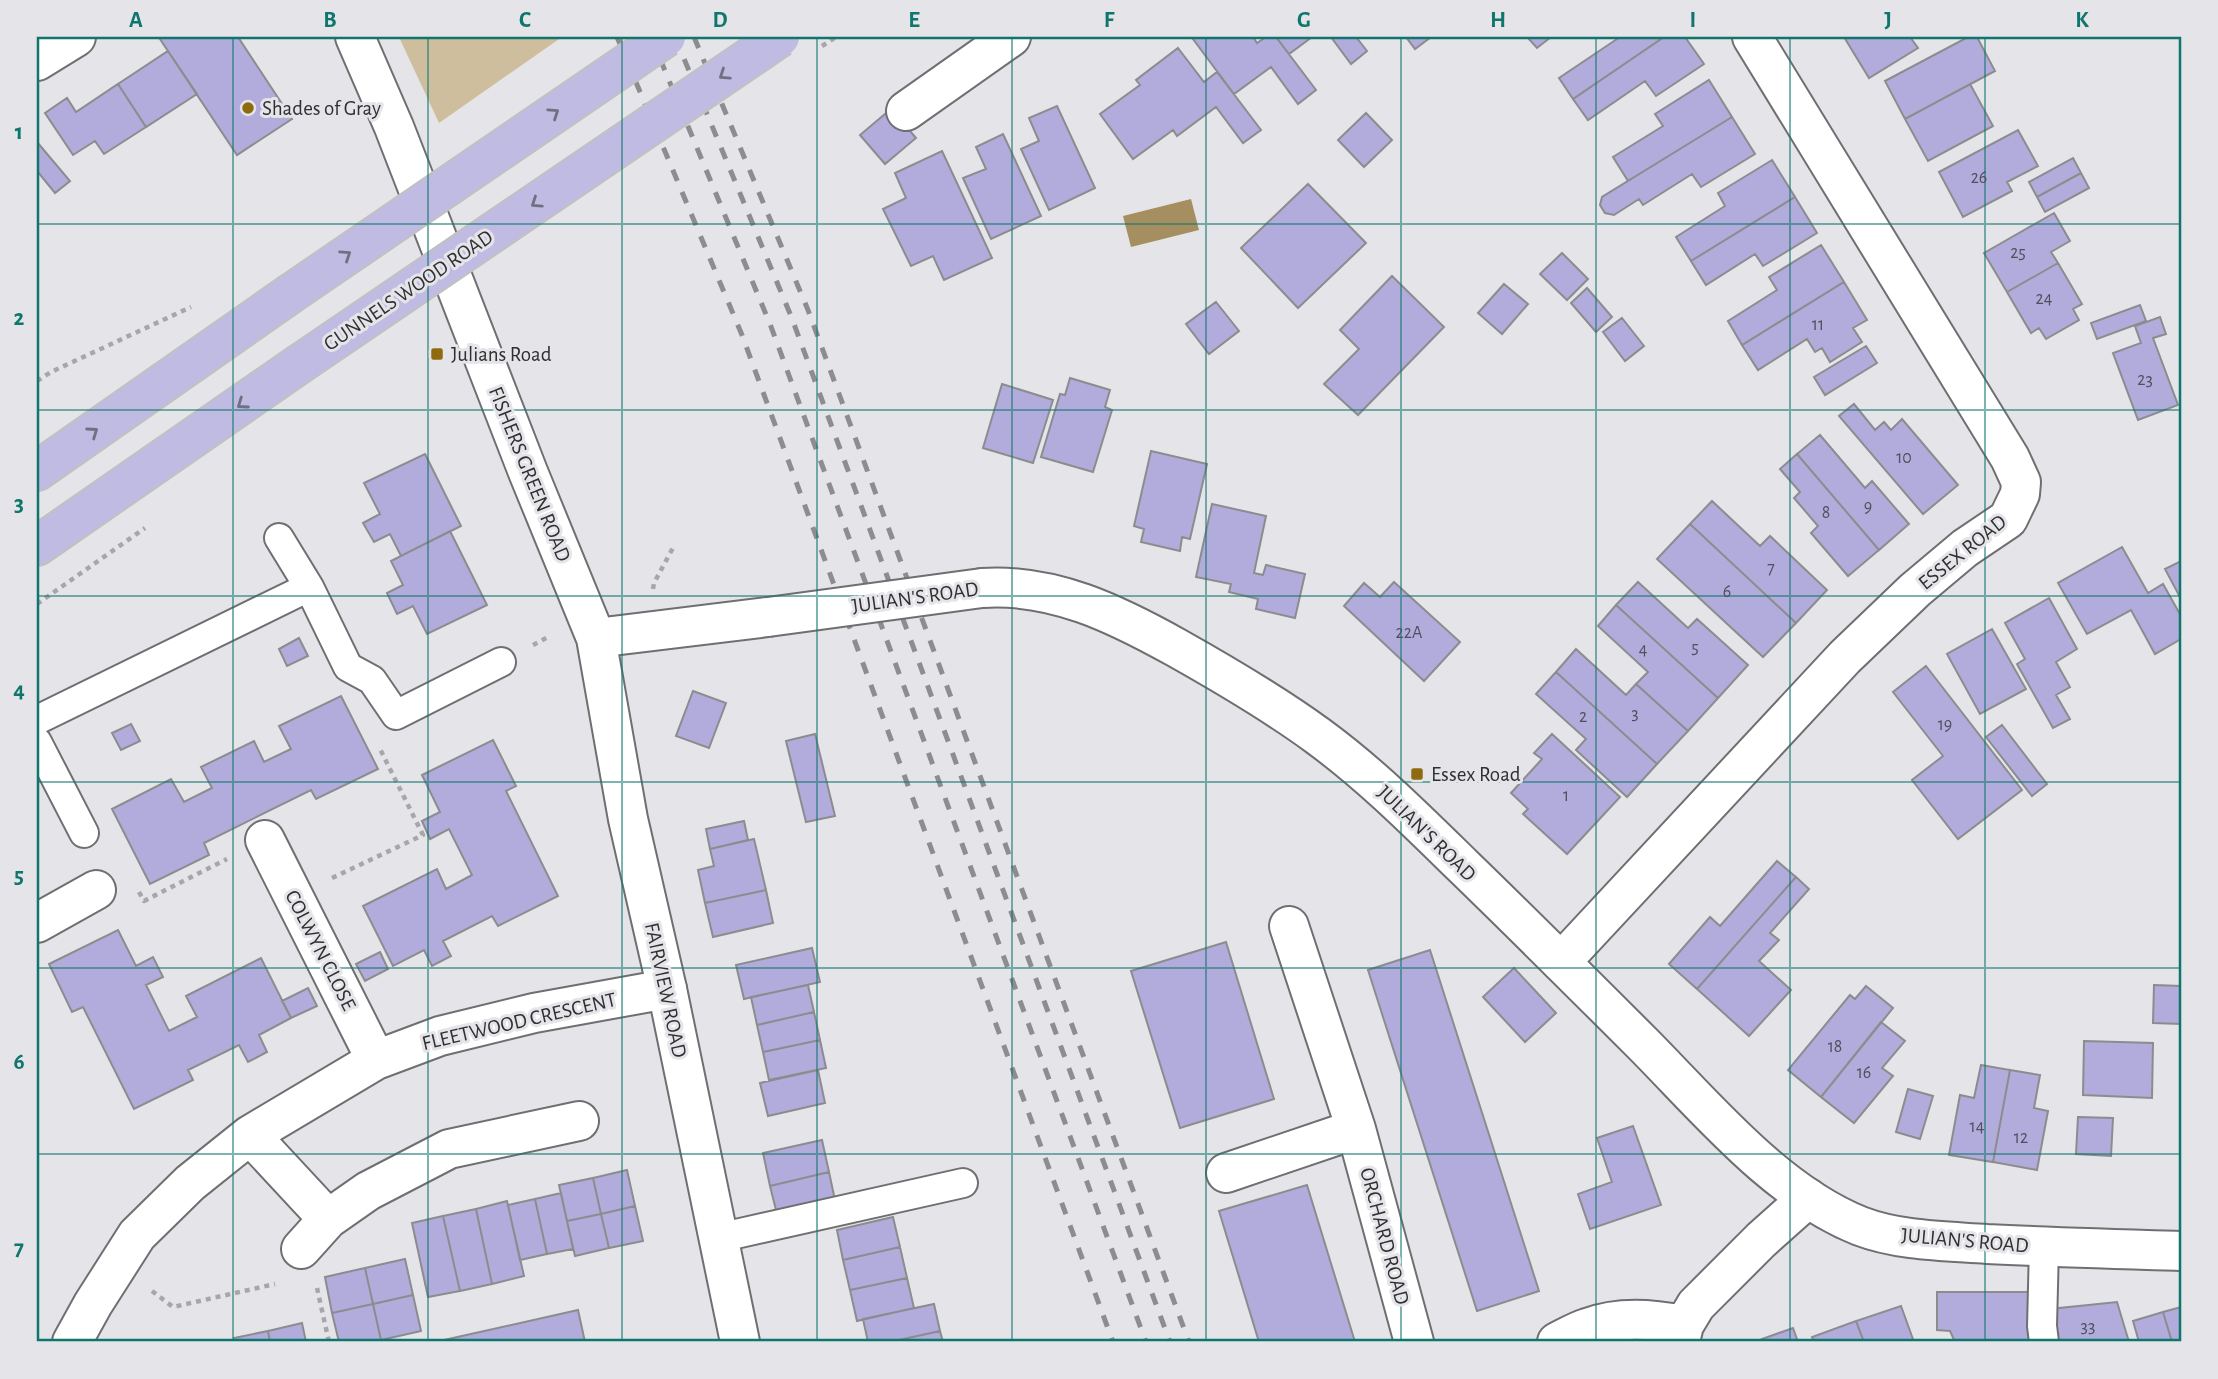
<svg xmlns="http://www.w3.org/2000/svg" width="2218" height="1379" font-family="'Alegreya Sans',sans-serif">
<rect width="100%" height="100%" fill="#e5e4e8"/>
<path fill="#cebe9e" d="M399,37H562L439,123Z"/>
<path fill="#a58e5f" d="M1191,199L1199,230L1131,247L1123,216Z"/>
<path fill="#b1acdc" stroke="#8c8c8f" stroke-width="2" d="M163,37H238L292,119L237,155L160,39Z
M1196,37H1253L1257,43L1266,37H1276L1316,90L1298,104L1271,67L1234,94L1193,39Z
M1276,37H1312L1289,54Z
M1331,37H1356L1367,51L1351,64Z
M1406,37H1431L1415,49Z
M1527,37H1551L1537,48Z
M1616,37H1664L1573,99L1559,78L1617,39Z
M1664,37H1685L1704,64L1656,96L1645,81L1588,120L1573,99Z
M1844,37H1910L1918,48L1869,78Z
M1968,37H1977L1995,71L1905,119L1885,81Z
M1178,48L1204,82L1217,72L1261,130L1243,143L1216,107L1177,136L1173,130L1133,159L1100,114L1140,85L1136,80Z
M168,51L197,94L146,127L118,84Z
M1709,80L1732,117L1628,181L1613,157L1663,126L1655,114Z
M118,84L146,127L104,154L95,141L73,155L45,113L67,98L76,112Z
M1970,84L1993,126L1928,161L1905,119Z
M1057,106L1095,188L1049,210L1021,149L1039,141L1029,118Z
M891,109L916,138L885,164L860,135Z
M1366,113L1392,140L1364,167L1338,140Z
M1732,117L1755,154L1701,187L1692,174L1643,205L1639,199L1614,215L1605,213L1600,205L1602,197Z
M2018,130L2038,166L2007,182L2012,191L1963,217L1939,172Z
M1003,134L1041,216L991,239L963,178L986,169L976,147Z
M37,142L70,181L55,193L37,171Z
M942,151L992,258L944,280L933,256L911,266L883,209L906,198L895,173Z
M2073,158L2081,173L2037,197L2029,182Z
M1772,160L1795,197L1691,261L1676,237L1725,206L1718,193Z
M2081,173L2089,188L2045,212L2037,197Z
M1308,184L1366,243L1298,308L1241,248Z
M1795,197L1817,233L1763,266L1755,254L1706,285L1691,261Z
M2054,213L2070,241L2051,252L2058,263L2007,292L1984,253Z
M1821,245L1844,282L1742,345L1728,321L1777,290L1769,277Z
M1562,253L1588,279L1567,300L1540,274Z
M2058,263L2082,304L2073,309L2079,320L2046,339L2039,328L2031,333L2007,292Z
M1392,276L1444,327L1358,415L1324,384L1359,349L1340,330Z
M1844,282L1867,320L1853,328L1862,342L1830,362L1822,348L1815,352L1807,339L1758,370L1742,345Z
M1504,284L1528,304L1502,334L1478,313Z
M1587,288L1612,317L1596,332L1571,303Z
M1216,302L1239,331L1209,354L1186,324Z
M2140,305L2146,321L2097,339L2091,323Z
M2160,317L2166,334L2153,338L2178,405L2138,420L2113,353L2141,343L2135,326Z
M1622,318L1644,346L1625,361L1603,332Z
M1866,346L1877,363L1825,395L1814,377Z
M1070,378L1110,390L1105,407L1112,410L1093,472L1041,457L1060,394L1065,395Z
M1002,384L1053,400L1033,463L983,448Z
M1854,404L1875,430L1884,422L1891,430L1902,419L1958,485L1923,514L1839,416Z
M1820,435L1865,488L1872,481L1909,524L1879,550L1797,454Z
M1151,451L1207,464L1190,539L1182,537L1180,551L1141,542L1144,529L1134,526Z
M425,454L461,526L401,556L390,534L374,542L363,523L380,514L364,483Z
M1797,454L1879,550L1848,576L1811,533L1818,526L1794,498L1800,492L1780,469Z
M1712,501L1760,546L1770,536L1827,590L1796,623L1690,524Z
M1212,504L1266,516L1254,573L1263,575L1266,565L1305,574L1295,618L1256,609L1258,599L1229,592L1231,584L1196,577Z
M1690,524L1796,623L1763,657L1657,559Z
M450,531L487,605L427,634L413,606L397,614L387,593L403,585L391,561Z
M2122,547L2148,593L2163,584L2181,616V639L2155,654L2131,610L2087,634L2058,583Z
M2181,561V599L2165,569Z
M1394,582L1460,642L1424,681L1344,606L1364,583L1380,597Z
M1638,582L1688,628L1697,619L1748,665L1718,698L1616,605Z
M2049,598L2077,649L2056,662L2070,687L2056,695L2070,719L2053,728L2017,664L2025,659L2005,623Z
M1616,605L1718,698L1688,731L1636,684L1648,672L1598,626Z
M1992,629L2026,689L1980,714L1947,654Z
M299,638L308,656L287,666L279,649Z
M1576,649L1626,695L1636,684L1688,731L1657,764L1556,672Z
M1926,666L2022,790L1958,839L1912,780L1943,756L1893,692Z
M1556,672L1657,764L1627,797L1576,750L1586,739L1536,694Z
M693,691L726,703L709,748L676,736Z
M341,696L378,769L316,799L311,790L204,843L209,855L150,884L112,809L171,779L184,802L212,788L201,767L254,741L264,762L291,749L279,726Z
M131,724L140,741L121,750L112,733Z
M2002,725L2047,784L2032,796L1986,737Z
M815,734L835,816L806,822L786,741Z
M1552,734L1620,797L1567,854L1523,814L1528,809L1511,793L1542,759L1534,753Z
M493,740L516,786L506,791L558,896L498,926L492,916L443,941L451,956L432,966L424,950L393,966L363,906L437,869L446,889L472,875L449,829L430,839L422,821L440,812L422,775Z
M744,821L748,840L710,849L706,829Z
M754,839L766,890L705,903L698,870L714,866L710,849Z
M1777,861L1796,877L1697,989L1669,964L1710,917L1720,926Z
M1796,877L1809,889L1770,933L1779,940L1759,961L1791,990L1749,1036L1697,989Z
M766,890L773,923L713,937L705,903Z
M118,930L136,966L153,957L163,977L146,985L169,1031L197,1017L186,996L261,958L291,1018L259,1035L267,1052L248,1062L239,1045L188,1070L193,1080L134,1109L83,1007L72,1012L49,964Z
M1226,942L1274,1099L1180,1128L1131,971Z
M812,948L820,982L744,999L736,965Z
M1430,950L1539,1291L1477,1311L1368,970Z
M380,952L388,969L365,981L356,964Z
M1514,968L1556,1013L1525,1042L1483,997Z
M808,985L814,1012L757,1025L751,997Z
M2154,985L2181,986V1024L2153,1023Z
M1866,986L1893,1008L1821,1097L1788,1070L1850,995L1855,999Z
M308,988L317,1006L291,1018L282,1001Z
M814,1012L820,1040L763,1052L757,1025Z
M1881,1022L1905,1041L1882,1068L1893,1076L1854,1123L1821,1097Z
M820,1040L826,1068L769,1080L763,1052Z
M2084,1041L2153,1043L2152,1098L2083,1095Z
M1981,1065L2010,1070L1993,1162L1949,1155L1960,1095L1974,1098Z
M818,1070L825,1103L768,1116L760,1083Z
M2010,1070L2040,1075L2034,1108L2048,1111L2037,1170L1993,1162Z
M1908,1089L1933,1096L1920,1139L1896,1132Z
M2078,1117L2113,1118L2111,1156L2076,1154Z
M1633,1126L1661,1205L1590,1229L1578,1194L1612,1182L1597,1138Z
M822,1140L829,1172L770,1186L763,1153Z
M627,1170L635,1206L601,1214L593,1178Z
M829,1172L836,1205L778,1218L770,1186Z
M593,1178L601,1214L567,1221L559,1185Z
M1307,1185L1355,1342H1259L1219,1211Z
M561,1193L573,1249L547,1254L535,1199Z
M535,1199L547,1254L520,1260L508,1205Z
M507,1201L524,1276L492,1284L476,1209Z
M635,1206L643,1241L609,1248L601,1214Z
M476,1209L492,1284L460,1291L443,1216Z
M601,1214L609,1248L575,1256L567,1221Z
M443,1216L460,1291L428,1297L412,1223Z
M893,1217L900,1247L843,1260L837,1230Z
M900,1247L907,1278L850,1290L843,1260Z
M405,1259L413,1295L373,1304L365,1268Z
M365,1268L373,1304L332,1313L325,1277Z
M907,1278L914,1308L857,1321L850,1290Z
M1937,1292H2033L2034,1342H1955L1950,1331L1937,1330Z
M413,1295L421,1331L381,1340L373,1304Z
M2117,1302L2129,1342H2053L2050,1309Z
M373,1304L381,1340L369,1342H339L332,1313Z
M934,1304L940,1331L890,1342H868L863,1319Z
M1901,1306L1914,1342H1864L1856,1321Z
M2181,1307V1342H2172L2163,1312Z
M578,1310L585,1342H435Z
M2163,1312L2172,1342H2139L2133,1321Z
M1856,1321L1864,1342H1814L1812,1337Z
M302,1323L306,1342H270L268,1331Z
M1793,1328L1798,1342H1764L1762,1339Z
M268,1331L270,1342H235L234,1338Z
M940,1331L943,1342H890Z"/>
<g fill="none" stroke-linecap="round" stroke-linejoin="round">
<defs>
<path id="lane" d="M279,538L309,587
M37,720L309,587L348,667L372,680L396,715L501,662
M37,742L84,833
M718,1238L963,1183
M2044,1342L2042,1326L2044,1247"/>
<path id="street" d="M37,61L76,37
M906,111L1011,37
M265,840L376,1060
M37,923L96,890
M1289,926L1356,1129L1414,1342
M1561,962L1845,657L1915,590L1965,548L2008,519L2020,494L2021,482L2010,458L1752,37
M250,1135L328,1219
M1226,1173L1356,1129
M301,1249L328,1219L368,1191L449,1149L579,1121
M72,1342L93,1304L137,1235L190,1183L250,1135L376,1060L440,1036L534,1013L667,989
M1557,1342C1567,1337 1577,1331 1587,1328C1619,1316 1652,1319 1684,1325
M1680,1342L1684,1325L1696,1305L1761,1240L1808,1198"/>
<path id="secondary" d="M355,37L394,127L528,472L596,638L628,819L667,989L740,1342
M982,588C1053,583 1116,614 1177,648C1225,675 1273,703 1318,736C1370,774 1416,820 1462,865C1524,925 1585,986 1646,1047C1708,1110 1777,1193 1860,1226C1899,1241 1945,1241 1987,1244C2052,1247 2117,1249 2181,1251
M596,638L768,617"/>
<path id="primary" d="M37,471L290,294
M37,546L298,365"/>
</defs>
<use href="#lane" stroke="#6f6f72" stroke-width="32"/>
<use href="#street" stroke="#6f6f72" stroke-width="42"/>
<use href="#secondary" stroke="#6f6f72" stroke-width="42"/>
<use href="#primary" stroke="#c1c1c2" stroke-width="42"/>
<path stroke="#a7a6aa" stroke-width="4.5" stroke-dasharray="5 5" stroke-linecap="butt" d="M37,381L51,372L191,307
M653,589L654,583L674,546
M37,604L145,528
M533,645L550,636
M332,878L423,835L380,749
M139,892L144,901L227,859
M317,1288L329,1342
M152,1291L173,1307L275,1284"/>
<use href="#lane" stroke="#fff" stroke-width="28"/>
<use href="#street" stroke="#fff" stroke-width="38"/>
<use href="#secondary" stroke="#fff" stroke-width="38"/>
<use href="#primary" stroke="#c0bbe2" stroke-width="38"/>
<path stroke="#8d8c8f" stroke-width="5" stroke-dasharray="12 12" stroke-linecap="butt" d="M617,37L742,335L1113,1342
M651,37L770,324L1146,1342
M675,37L791,316L1170,1342
M694,37L808,310L1189,1342"/>
<defs>
<path id="secondary-bridge" d="M768,617L982,588"/>
<path id="primary-bridge" d="M290,294L666,37
M298,365L780,37"/>
</defs>
<use href="#secondary-bridge" stroke="#6f6f72" stroke-width="42" stroke-linecap="butt"/>
<use href="#primary-bridge" stroke="#c1c1c2" stroke-width="42" stroke-linecap="butt"/>
<path stroke="#a7a6aa" stroke-width="4.5" stroke-dasharray="5 5" stroke-linecap="butt" d="M822,46L836,37"/>
<use href="#secondary-bridge" stroke="#fff" stroke-width="38"/>
<use href="#primary-bridge" stroke="#c0bbe2" stroke-width="38"/>
</g>
<defs><path id="oneway-chevron" d="M-2-3.5L2.5 0L-2 3.5" fill="none" stroke-width="1.6" stroke-linecap="round" stroke-linejoin="round" transform="scale(1.75)"/></defs>
<g stroke="#716f81">
<use href="#oneway-chevron" transform="translate(724 75) rotate(146)"/>
<use href="#oneway-chevron" transform="translate(554 113) rotate(-34)"/>
<use href="#oneway-chevron" transform="translate(536 203) rotate(146)"/>
<use href="#oneway-chevron" transform="translate(346 255) rotate(-34)"/>
<use href="#oneway-chevron" transform="translate(242 404) rotate(145)"/>
<use href="#oneway-chevron" transform="translate(93 432) rotate(-35)"/>
</g>
<path fill="none" stroke="#0f766e" stroke-width="2" stroke-opacity="0.55" d="M233,37V1342M428,37V1342M622,37V1342M817,37V1342M1012,37V1342M1206,37V1342M1401,37V1342M1596,37V1342M1790,37V1342M1985,37V1342M37,224H2181M37,410H2181M37,596H2181M37,782H2181M37,968H2181M37,1154H2181"/>
<g fill="#8f6b0f" stroke="#e5e4e8" stroke-width="2.5">
<circle cx="248" cy="108" r="7"/>
<rect x="430" y="347" width="14" height="14" rx="3.5"/>
<rect x="1410" y="767" width="14" height="14" rx="3.5"/>
</g>
<g text-anchor="middle" stroke-width="6" stroke-linejoin="round" paint-order="stroke">
<g font-size="18" fill="#504f5c">
<text x="1979" y="183">26</text>
<text x="2018" y="258">25</text>
<text x="2044" y="304">24</text>
<text x="1818" y="330">11</text>
<text x="2145" y="385">23</text>
<text x="1904" y="463">10</text>
<text x="1868" y="512">9</text>
<text x="1826" y="518">8</text>
<text x="1771" y="574">7</text>
<text x="1727" y="597">6</text>
<text x="1409" y="638">22A</text>
<text x="1695" y="653">5</text>
<text x="1643" y="655">4</text>
<text x="1635" y="719">3</text>
<text x="1583" y="722">2</text>
<text x="1945" y="730">19</text>
<text x="1566" y="801">1</text>
<text x="1835" y="1052">18</text>
<text x="1864" y="1078">16</text>
<text x="1977" y="1132">14</text>
<text x="2021" y="1143">12</text>
<text x="2088" y="1332">33</text>
</g>
<g font-size="21" fill="#303032" stroke="#e5e4e8" text-anchor="start">
<text x="262" y="115">Shades of Gray</text>
<text x="451" y="361">Julians Road</text>
<text x="1431" y="781">Essex Road</text>
</g>
<g font-size="21" fill="#303032" stroke="#e5e4e8">
<text transform="translate(408 290) rotate(-34)" y="7">GUNNELS WOOD ROAD</text>
<text transform="translate(530 474) rotate(68)" y="7">FISHERS GREEN ROAD</text>
<text transform="translate(1962 552) rotate(-39)" y="7">ESSEX ROAD</text>
<text transform="translate(915 597) rotate(-8)" y="7">JULIAN'S ROAD</text>
<text transform="translate(1427 833) rotate(44)" y="7">JULIAN'S ROAD</text>
<text transform="translate(321 950) rotate(63)" y="7">COLWYN CLOSE</text>
<text transform="translate(666 990) rotate(78)" y="7">FAIRVIEW ROAD</text>
<text transform="translate(519 1021) rotate(-13)" y="7">FLEETWOOD CRESCENT</text>
<text transform="translate(1385 1236) rotate(75)" y="7">ORCHARD ROAD</text>
<text transform="translate(1965 1240) rotate(5)" y="7">JULIAN'S ROAD</text>
</g>
</g>
<rect width="2218" height="1379" fill="none" stroke="#e5e4e8" stroke-width="77"/>
<rect x="38" y="38" width="2142" height="1302" fill="none" stroke="#0f766e" stroke-width="2.5"/>
<g font-size="23" text-anchor="middle" font-weight="bold" fill="#0f766e">
<text x="136" y="27">A</text>
<text x="330" y="27">B</text>
<text x="525" y="27">C</text>
<text x="720" y="27">D</text>
<text x="914" y="27">E</text>
<text x="1109" y="27">F</text>
<text x="1304" y="27">G</text>
<text x="1498" y="27">H</text>
<text x="1693" y="27">I</text>
<text x="1888" y="27">J</text>
<text x="2082" y="27">K</text>
<text x="19" y="139">1</text>
<text x="19" y="325">2</text>
<text x="19" y="511">3</text>
<text x="19" y="697">4</text>
<text x="19" y="883">5</text>
<text x="19" y="1069">6</text>
<text x="19" y="1255">7</text>
</g>
</svg>
